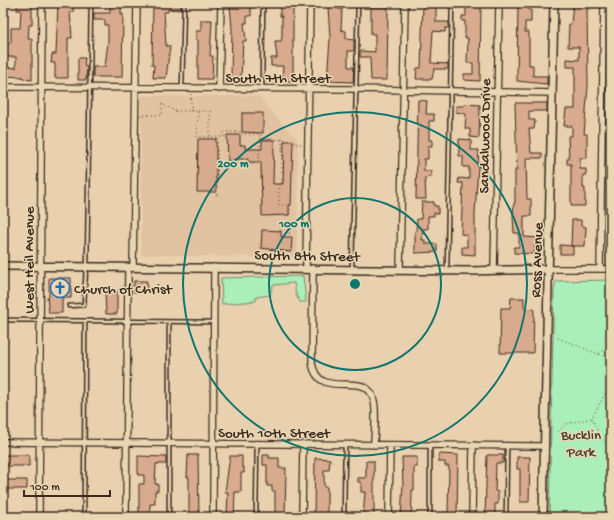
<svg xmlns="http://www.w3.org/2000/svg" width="614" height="520" font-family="'Gochi Hand',sans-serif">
<rect width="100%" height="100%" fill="#e9d0ae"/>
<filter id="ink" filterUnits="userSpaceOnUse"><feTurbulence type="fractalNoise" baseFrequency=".025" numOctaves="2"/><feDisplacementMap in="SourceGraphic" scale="8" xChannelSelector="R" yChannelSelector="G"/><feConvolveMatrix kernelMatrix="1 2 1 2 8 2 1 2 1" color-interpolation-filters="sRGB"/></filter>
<g filter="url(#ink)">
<path fill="#e1c2a1" d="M141,96H258L298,141L297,257L181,256V216V255H141Z"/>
<path fill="#aaeeb9" stroke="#728c6c" d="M303,276L306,302H300L296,295L294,283L273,285L270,295L256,297V301L222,304L221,278Z
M611,280V517H549L554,289L556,281Z"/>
<path fill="#d9ab8e" stroke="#3b2a1e" d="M17,3H32V25H29L28,39H32V80L23,79V77L5,76V67L16,68V57H3V52H5V43H11V28H20L21,10H17Z
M58,3H74L73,12H70L72,38H68V78H55V63H51L52,54H56Z
M110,3H121V14H123L122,77H93V67H105L108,42V25H105V20H94V13H110Z
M153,3H181V10L168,9V12H164L166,46H170L166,78H153L154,65H152Z
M423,3H436V22H449V28H445V32L433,31L431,63L448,64V69H434L432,79H416L417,68H421Z
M573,3H589V9H587L588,86L584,134H587V158H580V169H586V175H583V188H585V206H571V164H567V159H569L568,136H572V126H564L566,109H575V67H567V59L579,60V47H568L569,24H571Z
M230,5L251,6V16H247V23H244L246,41H243L241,78H231L232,29Z
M518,5H529V10H531V22H525V32H529V65H533V76H547V84L517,81Z
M466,6H481L480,81L464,80V74H473V63H467L468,38H465V21H462V16H466Z
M280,7H293V81H282L283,66H271V58H277L275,41H281L282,37V16H280Z
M328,7H338V9H342L341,30L346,31V39L354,40V51H348V67H354L353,82L327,81L330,38Z
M371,7H388L387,80H371L370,57H360V51L375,52V34H371Z
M201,20H212L210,56H213L212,79H198V40H196V31H201Z
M78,58H85L84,66L87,67L86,80H78Z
M418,100L427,101L426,114H434V121H429V140H432V146H428V159H424V171H431V176L425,178L426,199H416Z
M515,103H547V111H529V120H535L534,129H529L531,153H542V158H526L527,199H531V216H524V237L540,238V244H535V254L514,253V247H519V233H514L513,216L514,203H515V170H517Z
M464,104L480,105L479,138L470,137V129H465L466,114L456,112V106H464Z
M242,113H263V133L242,132Z
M227,135H240V145H245V149H262V140H274L273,184H283L284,141H293L291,205H289V215L262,216L261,162H248V159H234V161H228Z
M198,139H216V192H197Z
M459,139L471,140V150H479L475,214V255L462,254V247H467V235L461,234L463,183H458L459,178L469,179V167H463V156H459Z
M422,202H434V206H438V214L434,213V216H428V229H423L422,240H425V244H437V252L415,253V231H416L417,219H421Z
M572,220H581V226L586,227L585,246H571Z
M262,230L281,231V237H292L291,252L261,248Z
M560,245L573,246V254H560Z
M49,278H71V298H62V313H49L47,297H49Z
M134,281H147V292H134Z
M105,291H117V314H106Z
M511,298H524V308L534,309L533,353H500L501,308H510Z
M439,454L458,455L457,517H444V512L448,513L449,466H445V462H439Z
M3,455H29V466H3Z
M188,455H198L199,517H189V477H187Z
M263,455H269V458H279V468H286L285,517H275V491H272V486H267V465H263Z
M487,455H503V463H496L495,491L498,492V504H495V517H485Z
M138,456L166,457V464H156L155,484H158V491H155V504H150V517L139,516V484H144V475H138Z
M230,456H242V467H244V473H241V492H235L234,517H227L228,492H225Z
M402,457H417V467H414V490H412V496L411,517H401L403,484Z
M517,457H530L529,502H520V469H517Z
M315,458L330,459L329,470H324V487H327V517H314Z
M366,461H374V517H363L365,492H361V482H358V478H366Z
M3,480H27V489H3Z"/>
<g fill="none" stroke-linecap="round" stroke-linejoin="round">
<defs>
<path id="service" d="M262,87L263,3
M182,89L184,3
M87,266L91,3
M352,268L358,3
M447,270L452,3
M69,306L84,305L86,267
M3,320L214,322
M84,517L85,321
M169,517V322
M256,517L257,444
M344,517L345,446
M430,517V446
M506,517L507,446"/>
<path id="minor" d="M3,87L356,89L553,93
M219,89L221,3
M133,267L137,3
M306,268L310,3
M313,268L312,363C319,404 367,366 374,401C377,415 374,431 374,445
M400,269L405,3
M549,269H611
M600,269L604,3
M494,270L499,3
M3,442L544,446
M39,517L42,3
M126,517L128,267
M213,517L214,267
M302,517L303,444
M389,517L390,445
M472,517L473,445"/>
<path id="tertiary" d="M3,266L470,271L549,269
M543,517L554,3"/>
</defs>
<use href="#service" stroke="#3b2a1e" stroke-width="5.5"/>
<use href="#minor" stroke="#3b2a1e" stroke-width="8"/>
<use href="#tertiary" stroke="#3b2a1e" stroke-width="10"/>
<path stroke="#3b2a1e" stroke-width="1" stroke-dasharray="1 3" stroke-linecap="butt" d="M191,111V94
M198,111H210V136
M140,115H162V104L175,111H198L197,137H224V132H241V134H260V139L294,140V144H302
M282,139V183H279V205H290L289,237
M217,163L259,164L260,139
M217,195V137
M558,338L603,356L607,363L609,377L608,388L592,418L600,437L611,449
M599,354L611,342
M558,432L566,424L592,418"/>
<use href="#service" stroke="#e9d7b4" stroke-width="2.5"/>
<use href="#minor" stroke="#e9d7b4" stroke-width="5.5"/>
<use href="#tertiary" stroke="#e9d7b4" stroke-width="7"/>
</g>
</g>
<g fill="none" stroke="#0f766e" stroke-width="2">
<circle cx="355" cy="284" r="86"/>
<circle cx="355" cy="284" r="172"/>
</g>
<defs>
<symbol id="church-ring" viewBox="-11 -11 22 22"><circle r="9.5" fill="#e9d7b4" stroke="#1f6fb2" stroke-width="1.5"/><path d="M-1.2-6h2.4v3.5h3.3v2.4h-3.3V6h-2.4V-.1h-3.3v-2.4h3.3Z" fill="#1f6fb2"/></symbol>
</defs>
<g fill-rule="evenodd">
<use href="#church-ring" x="49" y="277" width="22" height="22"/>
</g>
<g text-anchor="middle" stroke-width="3" stroke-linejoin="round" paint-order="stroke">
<g font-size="15" fill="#3b2a1e" stroke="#e9d7b4">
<text x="278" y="82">South 7th Street</text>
<text transform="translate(484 136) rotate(-89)" y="5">Sandalwood Drive</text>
<text transform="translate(307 255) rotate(1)" y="5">South 8th Street</text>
<text transform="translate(28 260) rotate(-90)" y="5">West Heil Avenue</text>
<text transform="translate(536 260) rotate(-88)" y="5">Ross Avenue</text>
<text x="274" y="437">South 10th Street</text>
</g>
<g font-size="15" fill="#3b2a1e" stroke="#e9d7b4" text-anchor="start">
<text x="74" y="293">Church of Christ</text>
</g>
<g font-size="15" fill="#4c4735" stroke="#e9d7b4">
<text x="581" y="439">Bucklin<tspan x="581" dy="17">Park</tspan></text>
</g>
</g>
<circle cx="355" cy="284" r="6" fill="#0f766e" stroke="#e9d7b4" stroke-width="2"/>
<g font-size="12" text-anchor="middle" font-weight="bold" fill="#0f766e" stroke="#e9d7b4" stroke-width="3" stroke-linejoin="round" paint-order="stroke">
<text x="233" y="167">200 m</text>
<text x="294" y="227">100 m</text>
</g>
<rect width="614" height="520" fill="none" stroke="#e9d7b4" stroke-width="16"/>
<rect x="8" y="8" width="598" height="504" fill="none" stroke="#3b2a1e" stroke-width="1.5" filter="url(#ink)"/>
<path d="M24 490v6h86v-6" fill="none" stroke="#3b2a1e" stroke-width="2"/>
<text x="30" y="490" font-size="12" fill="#3b2a1e" stroke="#e9d7b4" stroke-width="3" paint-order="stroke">100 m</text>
</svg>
